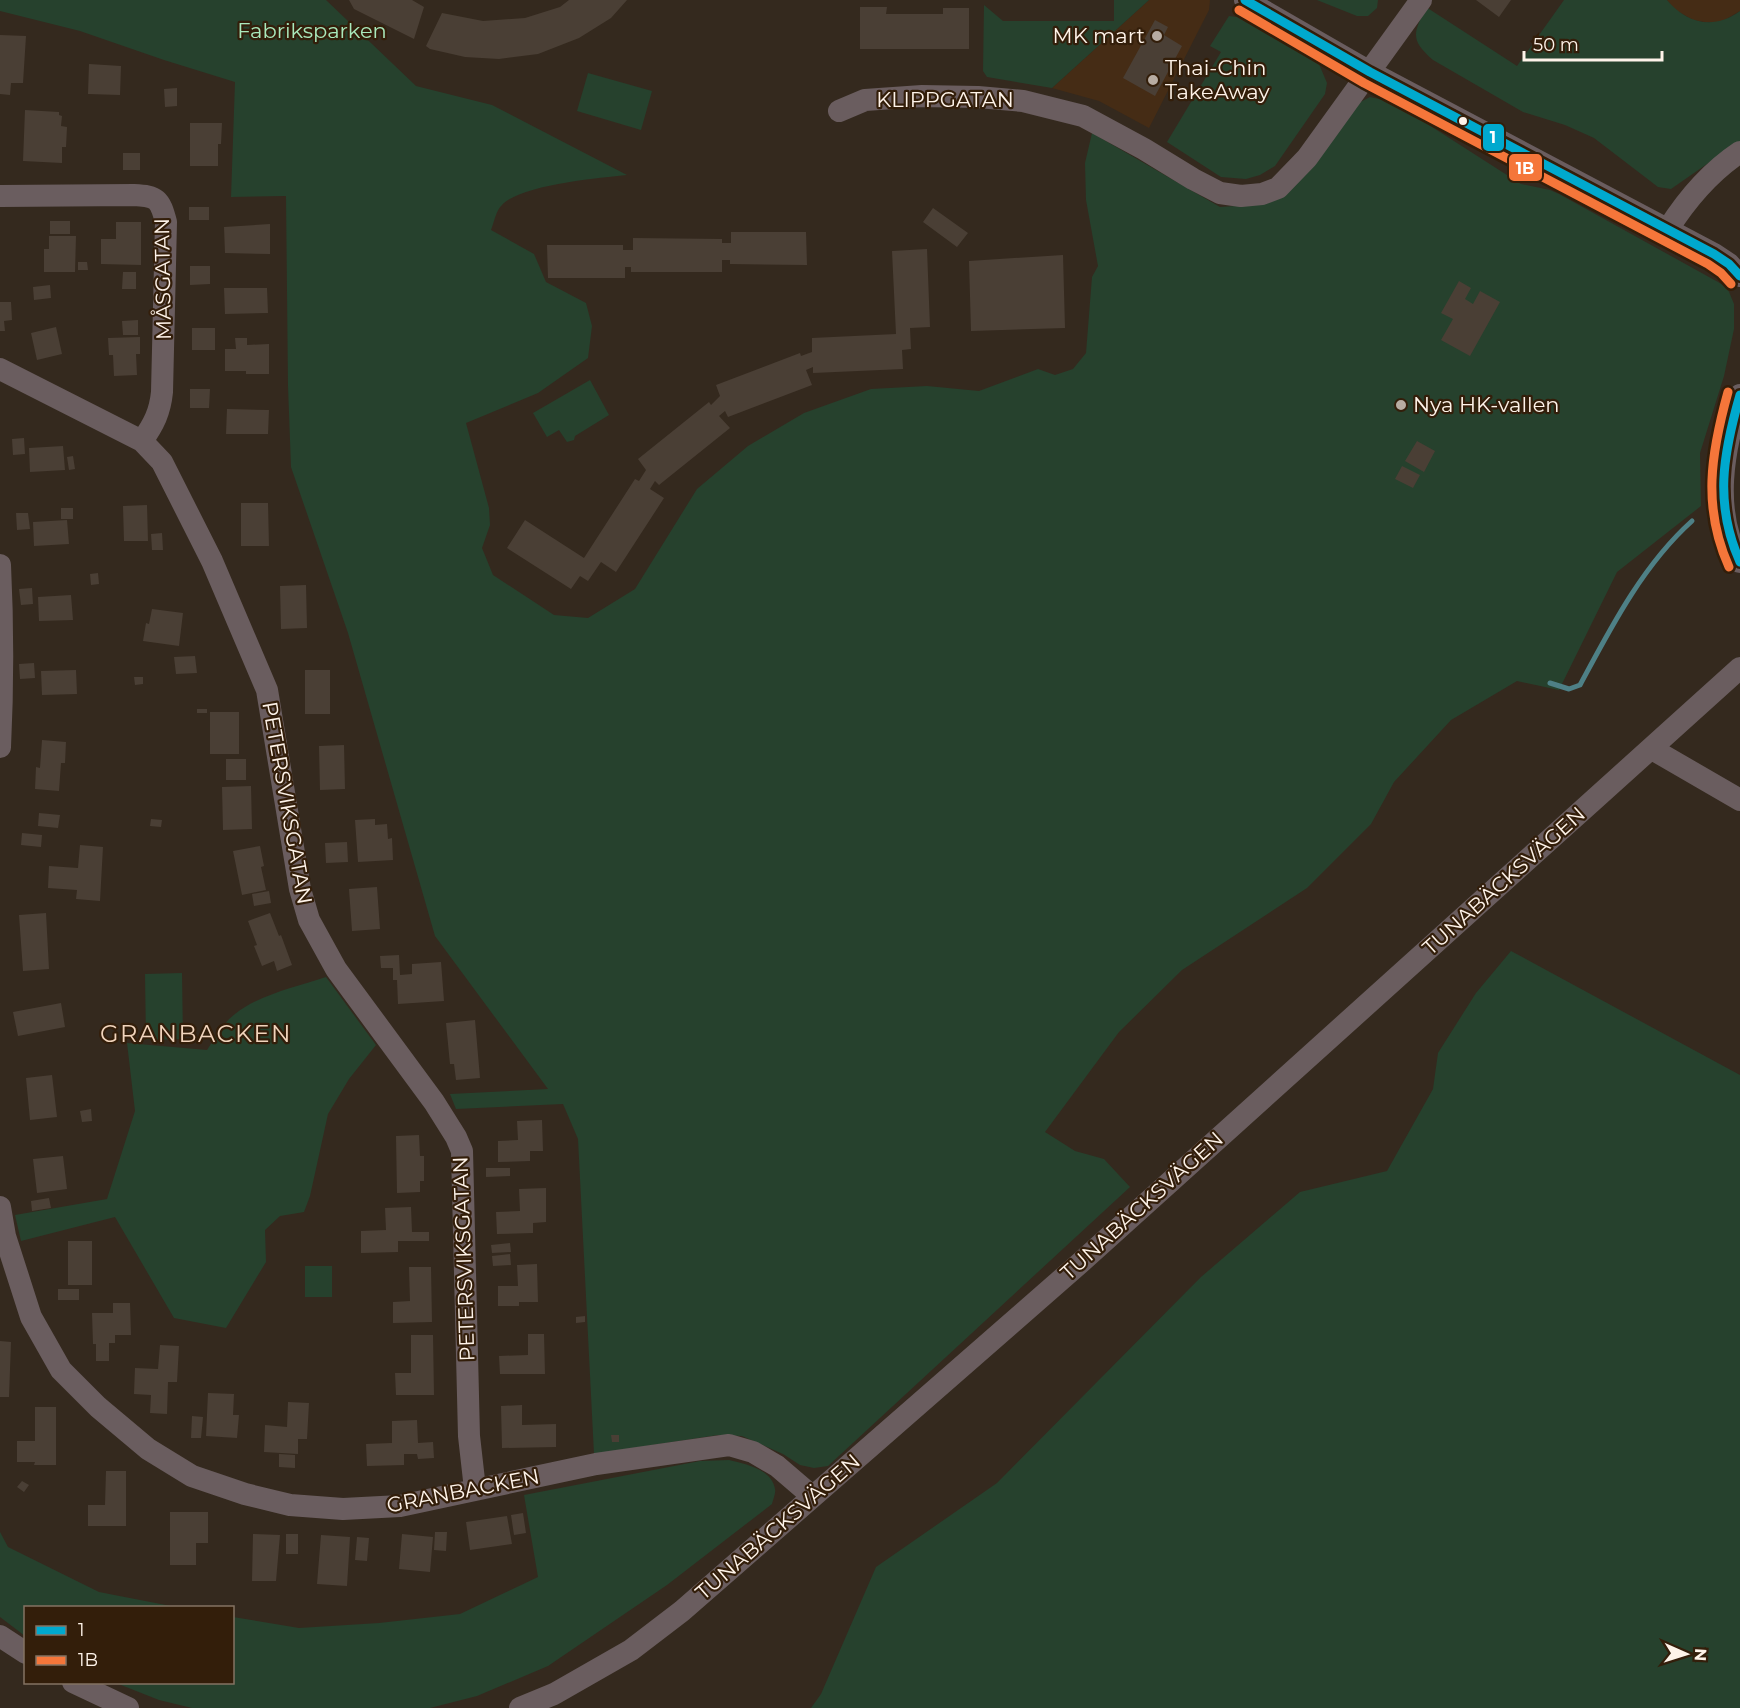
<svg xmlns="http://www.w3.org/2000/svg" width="1740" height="1708" font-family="Montserrat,sans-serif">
<rect width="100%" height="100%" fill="#34291e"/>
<path fill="#452c15" d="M1149,0H1210L1209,10L1149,128L1099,101L1052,88Z
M1667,0H1740V11L1721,22H1705L1693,20L1674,9Z"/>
<path fill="#26412d" d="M0,0H326L416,86L492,105L627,175C598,178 520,185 502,205C496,210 494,223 491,230L534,254L546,282L586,303L592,326L588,358L538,393L466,423L489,508L490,525L482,548L493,575L554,615L588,618L635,589L697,489L748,446L804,413L871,389L927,386L979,391L1038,369L1055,375L1073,369L1086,353L1092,277L1098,266L1086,200L1085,163L1092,133L1220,207L1251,205L1349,108L1370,97L1393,102L1521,184L1550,190L1559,194L1727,287L1734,304V329L1724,376L1700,453L1701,506L1617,572L1559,690L1517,681L1451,720L1394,782L1371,824L1307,888L1182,970L1119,1032L1045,1132L1075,1151L1104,1159L1130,1187L828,1466L814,1468L800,1465L783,1454L742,1436L718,1435L594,1454L578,1139L563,1104L456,1109L450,1094L548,1089L435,936L348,633L291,467L288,386L286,196L231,197L235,82L164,60L80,31L0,11Z
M1114,0H1149L1052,88L987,77L983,71L984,5L1003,21H1114Z
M1317,0H1378L1377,8L1368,16H1357Z
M1564,0H1667C1687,24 1714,30 1740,11V141L1671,189L1658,187L1594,138L1565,125L1523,112L1433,60C1409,39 1414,33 1426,7L1517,66Z
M1229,16L1237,17L1319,64L1327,83L1325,94L1275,166L1260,175L1246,179L1221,177L1167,142L1221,52L1210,46Z
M588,73L652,91L641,130L577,111Z
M590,380L609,415L575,436L574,440L567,442L559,430L547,437L533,413Z
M1511,951L1740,1075V1708H811L821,1694L876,1567L997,1483L1201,1277L1300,1192L1387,1171L1433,1089L1438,1053L1476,993Z
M182,973L183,1039L146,1040L145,974Z
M326,977L376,1045L349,1079L328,1114L310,1196L304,1212L280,1216L265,1230L266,1262L226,1328L174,1318L115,1217L21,1241L15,1215L107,1199L135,1111L127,1043L207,1050C215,1038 223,1023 235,1014C260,994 297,987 326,977Z
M305,1266H332V1297H305Z
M729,1460C745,1464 772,1469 775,1489C776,1493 773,1500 772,1504L667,1585L548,1666L477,1696L430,1708H192L159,1700L116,1683L232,1682L233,1617L299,1628L379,1623L460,1614L538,1577L524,1495L700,1461Z
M0,1532L8,1547L99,1592L176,1607L26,1608L25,1636L0,1617Z"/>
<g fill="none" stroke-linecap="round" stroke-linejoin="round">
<path stroke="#4e8086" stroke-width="5" d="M1550,683L1569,689L1580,685C1611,627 1643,565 1692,521"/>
</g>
<path fill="#4a3f35" d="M349,0H412L424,7L414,39L354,9Z
M569,0H627L611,18L579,38L538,54L499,59L465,57L430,49L426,46L442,13L483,21L525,18L560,7Z
M1476,0H1511L1499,17Z
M860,7H887L886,14H943V8H969V49H860Z
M1155,20L1168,27L1164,35L1182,46L1155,96L1123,78Z
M0,35L26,36L23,83H11L10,95L0,94Z
M89,64L121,66L120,95L88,94Z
M177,88V106L165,107L164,89Z
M25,110L59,112V115L62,116L61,126L67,127L66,147H62V163L23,161Z
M190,123H222L221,144H218V166H190Z
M123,153H140V170H123Z
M189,207H209V220H189Z
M933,208L968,233L957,247L923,222Z
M50,221H70V234H50Z
M116,222H141V265L101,264V239H116Z
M270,224V254L225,253L224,227Z
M731,232H806L807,265L730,264V260H722V272H631V267H625V278H548L547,245H623V250H633V238L722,239V243H731Z
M49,236H76L75,272H44V249H49Z
M927,249L930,327L910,328L911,349L902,350L903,369L813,373V367L806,370L812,385L728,417L725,411L719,416L730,428L659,485L655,481L650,489L664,498L616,572L601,562L588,581L580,576L571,589L507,548L525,520L584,558L635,479L639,481L646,470L638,459L709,402L711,405L720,396L716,385L800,353L801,356L812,352V338L896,334L892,251Z
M1063,255L1065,328L971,331L969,261Z
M78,262H87L88,270H78Z
M190,266H210V284L190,285Z
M123,272H136V289H122Z
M1459,281L1471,288L1465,299L1473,304L1480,291L1500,302L1470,356L1441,340L1453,319L1441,313Z
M50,285L51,298L34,300L33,287Z
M224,288H267L268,313L225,314Z
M0,302H11L12,320L4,321L5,331H0Z
M138,320V335H123L122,321Z
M56,327L62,354L37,360L31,333Z
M192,328H215V350H192Z
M140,337V354H136L137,375L114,376L113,355H109L108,338Z
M235,338H247V345L269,344V374H246V371H225V349H236Z
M190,389H210L209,408H190Z
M227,409L269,410L268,434H226Z
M24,438L25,454L13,455L12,439Z
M1417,441L1435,451L1424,472L1405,461Z
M63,446L65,470L30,472L29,448Z
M73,456L75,469L69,470L67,457Z
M1402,466L1420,475L1413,488L1395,479Z
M241,503H268L269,546H241Z
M147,505L148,541H124L123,506Z
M61,508H73V519H61Z
M16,513H28L30,529L17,530Z
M67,520L69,544L34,546L33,522Z
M162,533L163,550H152L151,534Z
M98,573L99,584L91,585L90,574Z
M306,585L307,628L281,629L280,586Z
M32,588L33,604L21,605L19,589Z
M71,595L73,620L39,621L38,597Z
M152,609L183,613L179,646L143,641L146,623L149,624Z
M195,656L197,673L176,674L174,657Z
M34,663L35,678L20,679L19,664Z
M76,670L77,694L42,695L41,671Z
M305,670H330V714H305Z
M134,677H143V684L135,685Z
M197,709H207V713H197Z
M210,712H239V754H210Z
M42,740L66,742L65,763H61L59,791L35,789L36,767L40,768Z
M344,745L345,789L320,790L319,746Z
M226,759H246V780H226Z
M251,786L252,829L223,830L222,787Z
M39,813L60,815L58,828L38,826Z
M151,819L162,820L161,827L150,826Z
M375,819V825L387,824L388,839L392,838L393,860L358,862L355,820Z
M22,833L42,835L41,847L21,845Z
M347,842L348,862L326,863L325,843Z
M80,845L103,847L100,901L76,899L77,890L48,888L49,866L78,868Z
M260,846L264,866L261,867L266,890L242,895L233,851Z
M377,887L380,929L352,931L349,889Z
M269,891L271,903L254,906L252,894Z
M46,913L49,969L23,971L19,915Z
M270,913L279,936L281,935L292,965L277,971L274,961L262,966L254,946L257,945L248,921Z
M399,955L400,975L412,974V964L441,962L444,1001L398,1004L397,980H393V968H381L380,956Z
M61,1003L65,1027L18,1036L13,1012Z
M475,1020L480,1078L456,1080L454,1064H450L446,1023Z
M52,1075L57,1117L30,1120L26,1078Z
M91,1109L92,1121L82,1122L80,1111Z
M542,1120L543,1151H530V1161L498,1162V1141L518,1140L517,1121Z
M419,1135L420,1156H424V1181H420V1192L397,1193L396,1136Z
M63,1156L67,1189L37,1193L33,1159Z
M486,1168H510V1176L486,1177Z
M546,1188V1222L533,1223V1233L497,1234L496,1212L520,1211L519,1189Z
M49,1198L51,1208L32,1211L31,1201Z
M411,1207L412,1232H429V1241H398V1252L361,1253V1231L386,1230L385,1208Z
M68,1241H92V1285H68Z
M510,1243L511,1252L492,1253L491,1245Z
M510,1254L511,1265L493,1266L492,1256Z
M537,1264L538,1302H519V1306H498V1286H518L517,1265Z
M409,1267H431L432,1322L393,1323V1302L410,1301Z
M58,1289H79V1300H58Z
M113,1303H130L131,1335H115V1343H109V1361H96V1344H93L92,1313H113Z
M585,1316V1322L576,1323V1317Z
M528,1334H544L545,1374H500L499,1356L528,1355Z
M411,1335H433L434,1395H396L395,1373H411Z
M0,1341L11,1342L9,1397H0Z
M160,1345L179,1346L177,1382H168L167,1414L150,1413L151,1395L134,1394L135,1368L158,1369Z
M208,1393L234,1394L233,1415H239L237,1438L206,1436Z
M288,1402L309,1403L307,1439H298V1454L264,1452L265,1425L287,1427Z
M522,1405V1425L556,1424V1447L502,1448L501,1406Z
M35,1407H56V1465H34L35,1462H17V1441H35Z
M192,1416L203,1417L201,1438H191Z
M417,1420L418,1443L433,1442L434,1458L418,1459L417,1454H404V1465L367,1466L366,1444L392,1443V1421Z
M611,1435H619V1442H612Z
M279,1454L295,1455V1468L279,1467Z
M106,1471H126V1526H88V1505H105Z
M22,1481L29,1485L24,1492L17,1487Z
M170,1512H208V1543H196V1565H170Z
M523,1513L526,1533L514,1535L511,1515Z
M507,1516L512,1544L470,1550L466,1522Z
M435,1532H447L446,1551L434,1550Z
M253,1534L280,1535L276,1581H252Z
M286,1534H298V1554H286Z
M402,1534L433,1537L430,1572L399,1569Z
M321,1535L350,1537L347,1586L317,1584Z
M357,1537L369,1538L367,1561L355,1560Z"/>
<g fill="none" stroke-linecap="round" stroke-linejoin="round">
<path stroke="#6a5d5f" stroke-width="22" d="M1245,0L1370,72L1714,254L1729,264L1740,276
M839,111L865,100L922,96L978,97L1023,101L1083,116L1144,149L1193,179L1220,193L1241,196L1262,194L1278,188L1307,158L1421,0
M0,196L134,195C157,196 160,199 166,222L162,392C160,412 154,424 142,441
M1668,229C1687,199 1710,172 1740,152
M0,369L142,441L162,462L212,561L267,690L300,889L309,920L336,969L434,1102L456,1137L462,1151L469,1436L475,1489
M1740,395C1724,448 1711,511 1740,562
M0,565C3,626 3,686 0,747
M1652,749L1740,800
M0,1207L5,1236L31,1317L61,1370L98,1407L148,1449L192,1476L245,1494L290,1505L343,1509L400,1506L596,1464L729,1445L753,1452L777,1466L812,1496
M0,1636L26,1653
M73,1682L128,1708
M520,1708L554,1694L631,1650L682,1611L1079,1264L1740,668"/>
<defs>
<path id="bus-1" d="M1245,0L1370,72L1714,254L1729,264L1740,276
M1740,395C1723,454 1714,504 1740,562"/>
<path id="bus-2" d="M1239,10L1364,83L1708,264L1721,273L1731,284
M1728,392C1711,453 1702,507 1729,567"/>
</defs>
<use href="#bus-1" stroke="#331e0a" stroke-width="14"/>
<use href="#bus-2" stroke="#331e0a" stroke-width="14"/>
<use href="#bus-1" stroke="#00a9ce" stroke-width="9"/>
<use href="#bus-2" stroke="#f5763a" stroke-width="9"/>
</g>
<g fill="#b7aca2" stroke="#331e0a" stroke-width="2">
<circle cx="1157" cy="36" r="6"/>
<circle cx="1153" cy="80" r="6"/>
<circle cx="1401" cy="405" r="6"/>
</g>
<circle fill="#fef3e9" stroke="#331e0a" stroke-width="2" cx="1463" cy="121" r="5"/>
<g text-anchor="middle" stroke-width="4.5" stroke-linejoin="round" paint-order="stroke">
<g font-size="21" fill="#a9e9bc" stroke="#331e0a">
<text x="312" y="38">Fabriksparken</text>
</g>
<g font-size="21" fill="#fef3e9" stroke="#331e0a" text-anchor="start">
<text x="1145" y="43" text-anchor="end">MK mart</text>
<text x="1165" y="75">Thai-Chin<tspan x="1165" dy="24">TakeAway</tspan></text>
<text x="1413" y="412">Nya HK-vallen</text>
</g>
<g font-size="21" fill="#fef3e9" stroke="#331e0a">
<text x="945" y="107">KLIPPGATAN</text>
<text transform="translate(163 279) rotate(-91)" y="7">MÅSGATAN</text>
<text transform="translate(287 803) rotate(80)" y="7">PETERSVIKSGATAN</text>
<text transform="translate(1504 881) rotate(-42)" y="7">TUNABÄCKSVÄGEN</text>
<text transform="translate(1142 1206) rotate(-42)" y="7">TUNABÄCKSVÄGEN</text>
<text transform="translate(464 1259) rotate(-92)" y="7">PETERSVIKSGATAN</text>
<text transform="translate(463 1491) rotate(-11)" y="7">GRANBACKEN</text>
<text transform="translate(778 1527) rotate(-41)" y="7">TUNABÄCKSVÄGEN</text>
</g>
<g font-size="24" letter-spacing="1.5" fill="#f1d4bc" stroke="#331e0a">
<text x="196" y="1042">GRANBACKEN</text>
</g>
</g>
<g stroke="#331e0a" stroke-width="2">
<rect x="1482" y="123" width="23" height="29" rx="6" fill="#00a9ce"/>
<rect x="1508" y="153" width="35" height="29" rx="6" fill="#f5763a"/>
</g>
<g font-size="16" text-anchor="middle" font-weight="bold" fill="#fff">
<text x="1493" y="143">1</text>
<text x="1525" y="174">1B</text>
</g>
<rect x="24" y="1606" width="210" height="78" fill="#331e0a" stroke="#847363" stroke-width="1.5"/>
<rect x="36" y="1626" width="30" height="9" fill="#00a9ce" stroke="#847363" stroke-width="1.5"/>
<text x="78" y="1636" font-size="18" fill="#fef3e9">1</text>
<rect x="36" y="1656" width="30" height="9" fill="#f5763a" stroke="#847363" stroke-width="1.5"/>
<text x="78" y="1666" font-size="18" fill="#fef3e9">1B</text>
<g transform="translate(1686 1654) rotate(93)" stroke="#331e0a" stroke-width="4.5" paint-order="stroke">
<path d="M0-4.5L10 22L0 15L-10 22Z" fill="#fef3e9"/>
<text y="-9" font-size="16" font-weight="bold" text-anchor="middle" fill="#fef3e9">N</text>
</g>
<path d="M1524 51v9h138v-9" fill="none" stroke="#fef3e9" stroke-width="3"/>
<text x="1533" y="51" font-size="18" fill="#fef3e9" stroke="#331e0a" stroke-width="4.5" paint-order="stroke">50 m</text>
</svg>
